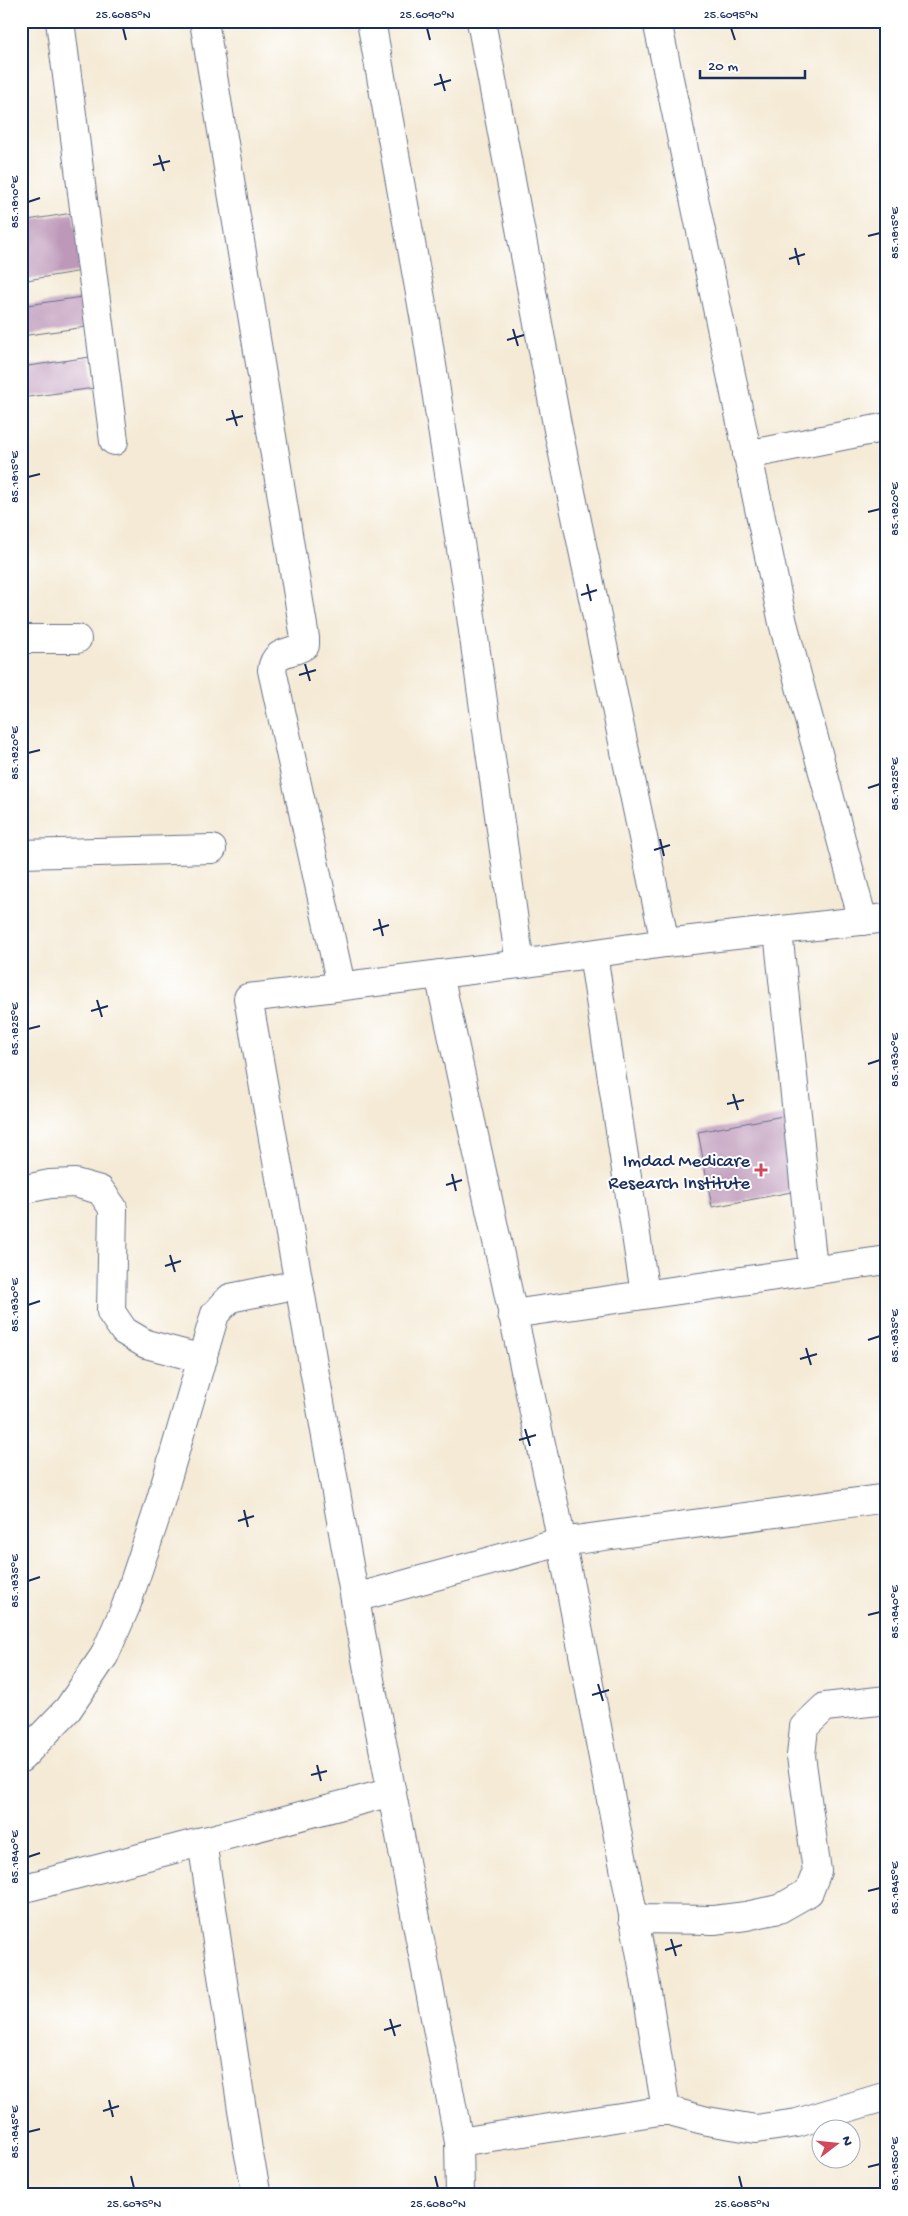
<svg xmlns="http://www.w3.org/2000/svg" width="908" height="2216" font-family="'Gochi Hand',sans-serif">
<rect width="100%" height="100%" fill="#fff"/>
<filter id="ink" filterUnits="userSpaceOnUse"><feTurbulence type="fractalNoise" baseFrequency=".02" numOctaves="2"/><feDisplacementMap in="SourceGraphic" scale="10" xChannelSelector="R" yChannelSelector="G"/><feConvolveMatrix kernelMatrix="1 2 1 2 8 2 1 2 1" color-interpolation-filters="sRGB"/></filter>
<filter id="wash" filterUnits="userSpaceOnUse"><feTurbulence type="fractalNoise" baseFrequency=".0096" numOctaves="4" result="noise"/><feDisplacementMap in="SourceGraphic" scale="20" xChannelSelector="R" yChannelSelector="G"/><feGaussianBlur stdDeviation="1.12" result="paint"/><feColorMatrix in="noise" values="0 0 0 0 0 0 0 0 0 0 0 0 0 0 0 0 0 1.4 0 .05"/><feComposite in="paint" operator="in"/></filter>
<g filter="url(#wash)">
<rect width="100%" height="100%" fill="#f4ead5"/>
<g id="blocks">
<path fill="#bd98b9" d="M887,131V160H886L881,132Z
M73,213L82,271L21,281V221Z
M82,297L86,327L21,336V306Z
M90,357L95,388L21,398V367Z
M788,1115L802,1190L712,1207L698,1132Z"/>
</g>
</g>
<g filter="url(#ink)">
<use href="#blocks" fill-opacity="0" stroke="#677088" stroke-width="1"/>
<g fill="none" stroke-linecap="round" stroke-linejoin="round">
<defs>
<path id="minor" d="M60,21L114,441
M204,21L305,638V645C290,655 275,649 272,670L341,985
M371,21L425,321L466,581L520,964
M481,21L558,430L665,943
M657,21L783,623L863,921
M747,455L887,427
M21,639H77
M21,854L212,849
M887,918L665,943L520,964L248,998L361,1633L459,2142L666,2110L707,2121L756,2129L797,2123L887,2096
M778,931L813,1269
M593,954L645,1294
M439,974L556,1513L642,1961L666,2110
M21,1190L50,1184L75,1183L100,1190L113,1208L111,1312L124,1331L146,1344L203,1359
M512,1314L887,1260
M355,1598L560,1542L887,1498
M21,1758L68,1709L104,1656L126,1606L156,1516L215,1314L230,1298L299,1284
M202,1841L248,2150L257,2195
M21,1889L392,1792
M633,1919L714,1920L746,1916L779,1909L809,1892L817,1871L801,1756L804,1727L825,1707L887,1700
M459,2142L460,2195"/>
</defs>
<use href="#minor" stroke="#677088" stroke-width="30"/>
<use href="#minor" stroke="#fff" stroke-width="28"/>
</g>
</g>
<path fill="none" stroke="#1b2f5e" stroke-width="2" d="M123,28L126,40M427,28L430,40M731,28L735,40M440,74L445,91M434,85L451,80M159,155L164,171M153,165L170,161M28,202L40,198M868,236L880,233M795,248L799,265M789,259L805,254M513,329L518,346M507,340L524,335M232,410L237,426M226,420L243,416M28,477L40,474M868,512L880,509M587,584L591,601M581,595L597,590M305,664L310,681M299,675L316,670M28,753L40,750M868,788L880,784M660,839L664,856M654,850L670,845M379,919L383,936M373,930L389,925M97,1000L102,1017M91,1011L108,1006M28,1029L40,1026M868,1064L880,1060M733,1094L738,1110M727,1104L744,1100M452,1174L456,1191M446,1185L462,1180M170,1255L175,1272M165,1266L181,1261M28,1305L40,1301M868,1340L880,1336M806,1348L811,1365M800,1359L817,1354M525,1429L530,1446M519,1440L536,1435M244,1510L248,1527M238,1521L254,1516M28,1581L40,1577M868,1615L880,1612M598,1684L603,1701M592,1695L609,1690M317,1765L321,1781M311,1775L327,1771M28,1857L40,1853M868,1891L880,1888M671,1939L676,1956M665,1950L682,1945M390,2019L395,2036M384,2030L401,2025M109,2100L113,2117M103,2111L119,2106M28,2132L40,2129M868,2167L880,2164M131,2176L134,2188M435,2176L438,2188M739,2176L742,2188"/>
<path fill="#d1495b" stroke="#fff" stroke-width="2" d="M758.5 1162.5h5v5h5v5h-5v5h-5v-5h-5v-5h5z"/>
<g text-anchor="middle" stroke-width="4" stroke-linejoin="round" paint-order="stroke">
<g font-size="19" fill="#1b2f5e" stroke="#fff" text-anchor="end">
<text x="750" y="1166">Imdad Medicare<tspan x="750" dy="22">Research Institute</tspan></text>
</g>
</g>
<rect width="908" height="2216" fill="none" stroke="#fff" stroke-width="55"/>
<g transform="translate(836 2144) rotate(74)"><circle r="24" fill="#ffffff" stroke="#a4acbf"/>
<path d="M0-4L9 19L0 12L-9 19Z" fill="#d1495b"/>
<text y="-8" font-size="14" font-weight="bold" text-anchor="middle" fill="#1b2f5e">N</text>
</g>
<path d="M700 70v8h105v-8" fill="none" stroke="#1b2f5e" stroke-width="2.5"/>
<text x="708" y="70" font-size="15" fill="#1b2f5e" stroke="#ffffff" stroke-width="4" paint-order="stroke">20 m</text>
<rect x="28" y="28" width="852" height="2160" fill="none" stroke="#1b2f5e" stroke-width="2"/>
<g font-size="12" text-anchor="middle" fill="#1b2f5e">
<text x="123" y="18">25.6085°N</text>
<text x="427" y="18">25.6090°N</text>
<text x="731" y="18">25.6095°N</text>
<text transform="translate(14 202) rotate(-90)" y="4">85.1810°E</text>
<text transform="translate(894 233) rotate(-90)" y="4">85.1815°E</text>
<text transform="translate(14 477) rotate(-90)" y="4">85.1815°E</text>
<text transform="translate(894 509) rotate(-90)" y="4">85.1820°E</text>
<text transform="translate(14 753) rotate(-90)" y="4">85.1820°E</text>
<text transform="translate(894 784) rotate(-90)" y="4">85.1825°E</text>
<text transform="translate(14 1029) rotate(-90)" y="4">85.1825°E</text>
<text transform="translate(894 1060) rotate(-90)" y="4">85.1830°E</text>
<text transform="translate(14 1305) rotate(-90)" y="4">85.1830°E</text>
<text transform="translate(894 1336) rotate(-90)" y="4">85.1835°E</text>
<text transform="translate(14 1581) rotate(-90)" y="4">85.1835°E</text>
<text transform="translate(894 1612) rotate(-90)" y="4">85.1840°E</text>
<text transform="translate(14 1857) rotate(-90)" y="4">85.1840°E</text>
<text transform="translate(894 1888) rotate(-90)" y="4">85.1845°E</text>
<text transform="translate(14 2132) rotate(-90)" y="4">85.1845°E</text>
<text transform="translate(894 2164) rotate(-90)" y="4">85.1850°E</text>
<text x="134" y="2207">25.6075°N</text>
<text x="438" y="2207">25.6080°N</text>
<text x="742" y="2207">25.6085°N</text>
</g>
</svg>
